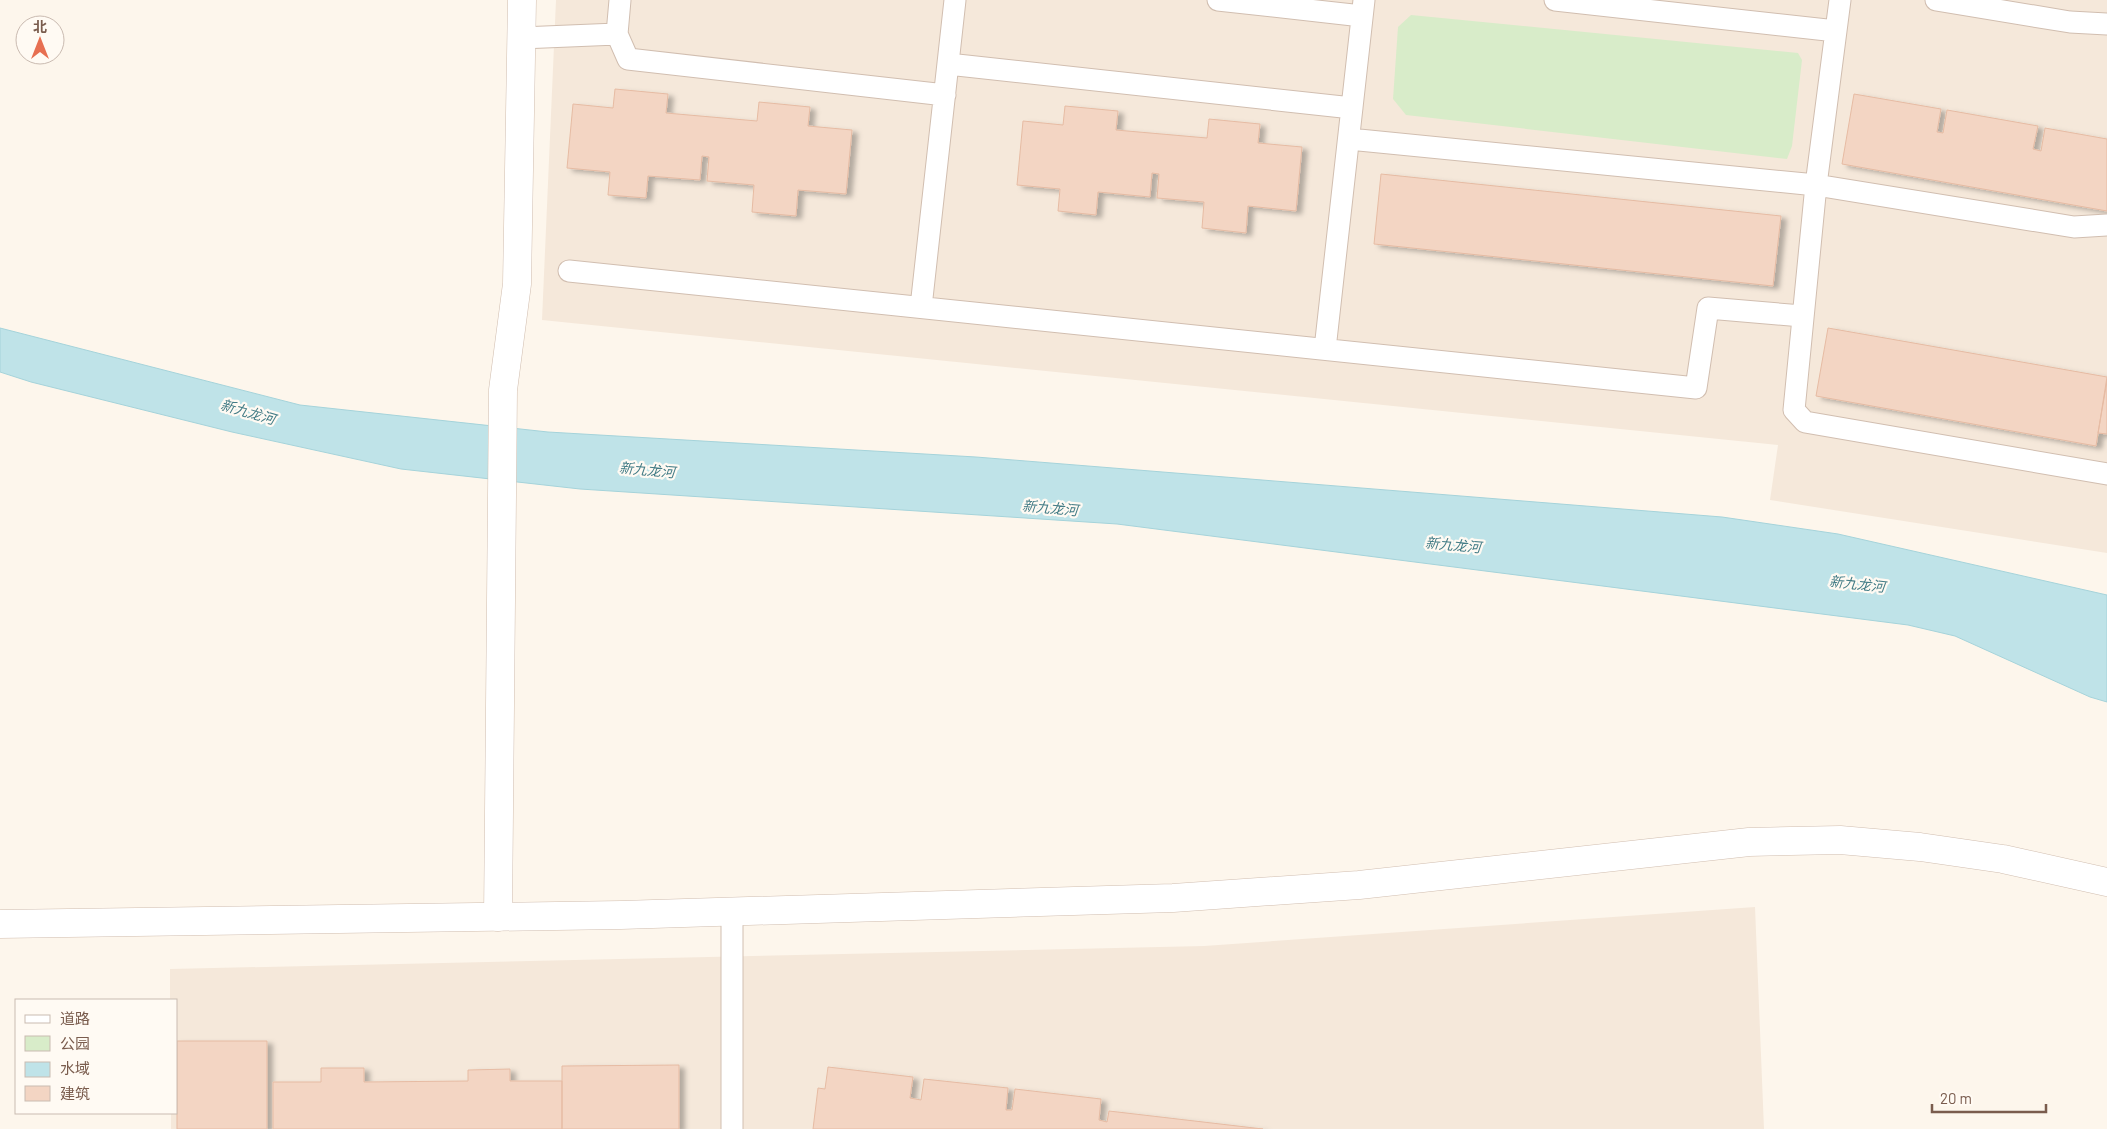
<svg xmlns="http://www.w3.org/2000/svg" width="2107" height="1129" font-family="Barlow,'Noto Sans SC',sans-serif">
<defs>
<filter id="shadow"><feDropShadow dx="5.5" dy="3" stdDeviation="2.5" flood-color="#0004"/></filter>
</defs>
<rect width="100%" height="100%" fill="#fdf6ec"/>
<path fill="#f5e8da" d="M556,0H2107V553L1770,500L1778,445L542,320Z
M1755,907L1764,1129H171V1113H176V1000H170V969L1204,946Z"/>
<path fill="#d8ecc9" d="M1411,15L1798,53L1802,60L1792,146L1787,159L1406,115L1393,99L1398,27Z"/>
<path fill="#bfe3e8" stroke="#a5d3da" d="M0,328L300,405L548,432L976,457L1722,517L1838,534L2107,595V702L2090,697L1955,636L1908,625L1117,524L580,489L401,469L232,432L31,382L0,372Z"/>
<path fill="#f3d5c3" stroke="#e6bba3" filter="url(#shadow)" d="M615,89L668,94L666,113L757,121L759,102L810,107L808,126L852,130L846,194L798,190L796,216L752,212L754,185L707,181L709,157L702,156L700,180L648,176L646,198L608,195L610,172L567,168L573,104L613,108Z
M1854,94L1941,109L1937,132L1943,133L1947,110L2038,126L2033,149L2041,151L2045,128L2107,139V211L1842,164Z
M1065,106L1118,111L1116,130L1207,138L1209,119L1260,124L1258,143L1302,147L1296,211L1248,206L1246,233L1202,228L1204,202L1157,198L1159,174L1152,173L1150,197L1098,192L1096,215L1058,211L1060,189L1017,185L1023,121L1063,125Z
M1381,174L1781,216L1773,286L1374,244Z
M1828,328L2107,377L2096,446L1816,396Z
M2107,381V434L2098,433Z
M177,1041H267V1129H177Z
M679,1065V1129H562V1066Z
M828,1067L913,1077L910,1098L921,1100L924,1079L1008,1088L1006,1110H1012L1015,1089L1101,1099L1099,1120L1107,1122L1109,1111L1263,1129H813L818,1088L825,1089Z
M321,1068H364V1082L468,1081V1070L510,1069V1081H562V1129H273V1082H321Z"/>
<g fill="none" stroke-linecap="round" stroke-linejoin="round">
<defs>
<path id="service" d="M1218,0L1362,16
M1555,0L1836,31
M1840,0L1816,185L1794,410L1805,422L2107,474
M1936,0L2070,22L2107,24
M617,34L628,59L945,95
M521,38L617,34L620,0
M948,64L1352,108
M1349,139L1816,185L2074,227L2107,225
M569,271L1696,388L1708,308L1802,316
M921,307L955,0
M1325,349L1364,0
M732,912V1129"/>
<path id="minor" d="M498,917L503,390L517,284L522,0"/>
<path id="tertiary" d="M0,924L621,915L1173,898L1359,885L1749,842L1840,840L1920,847L2003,859L2107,882"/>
</defs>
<use href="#service" stroke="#d1beb0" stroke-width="23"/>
<use href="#minor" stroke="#d1beb0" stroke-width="29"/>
<use href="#tertiary" stroke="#d1beb0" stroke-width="29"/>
<use href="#service" stroke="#fff" stroke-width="21"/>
<use href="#minor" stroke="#fff" stroke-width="28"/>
<use href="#tertiary" stroke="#fff" stroke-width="28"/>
</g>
<g text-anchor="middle" stroke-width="4.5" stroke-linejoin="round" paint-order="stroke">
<g font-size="14" font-style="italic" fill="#437c86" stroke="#fffaf3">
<text transform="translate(248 412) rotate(16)" y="5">新九龙河</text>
<text transform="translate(647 470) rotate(5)" y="5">新九龙河</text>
<text transform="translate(1050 508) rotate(5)" y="5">新九龙河</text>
<text transform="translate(1453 545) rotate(5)" y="5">新九龙河</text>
<text transform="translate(1857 584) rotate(6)" y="5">新九龙河</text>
</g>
</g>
<rect x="15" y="999" width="162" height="115" fill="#fffaf3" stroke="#cabbb1"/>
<rect x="25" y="1015" width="25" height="8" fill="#ffffff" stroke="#cabbb1"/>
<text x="60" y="1024" font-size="15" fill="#7a5c4d">道路</text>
<rect x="25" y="1036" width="25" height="15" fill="#d8ecc9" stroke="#cabbb1"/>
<text x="60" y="1049" font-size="15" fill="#7a5c4d">公园</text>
<rect x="25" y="1062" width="25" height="15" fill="#bfe3e8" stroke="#cabbb1"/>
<text x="60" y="1074" font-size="15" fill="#7a5c4d">水域</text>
<rect x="25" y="1086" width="25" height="15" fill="#f3d5c3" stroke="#cabbb1"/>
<text x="60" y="1099" font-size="15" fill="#7a5c4d">建筑</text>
<g transform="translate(40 40)"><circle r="24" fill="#fffaf3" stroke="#cabbb1"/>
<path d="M0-4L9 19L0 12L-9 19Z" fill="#e76f51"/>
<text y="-8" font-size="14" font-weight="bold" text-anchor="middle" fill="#7a5c4d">北</text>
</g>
<path d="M1932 1104v8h114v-8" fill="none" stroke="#7a5c4d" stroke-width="2.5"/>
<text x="1940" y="1104" font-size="15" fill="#7a5c4d" stroke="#fffaf3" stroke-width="4" paint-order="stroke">20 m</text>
</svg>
